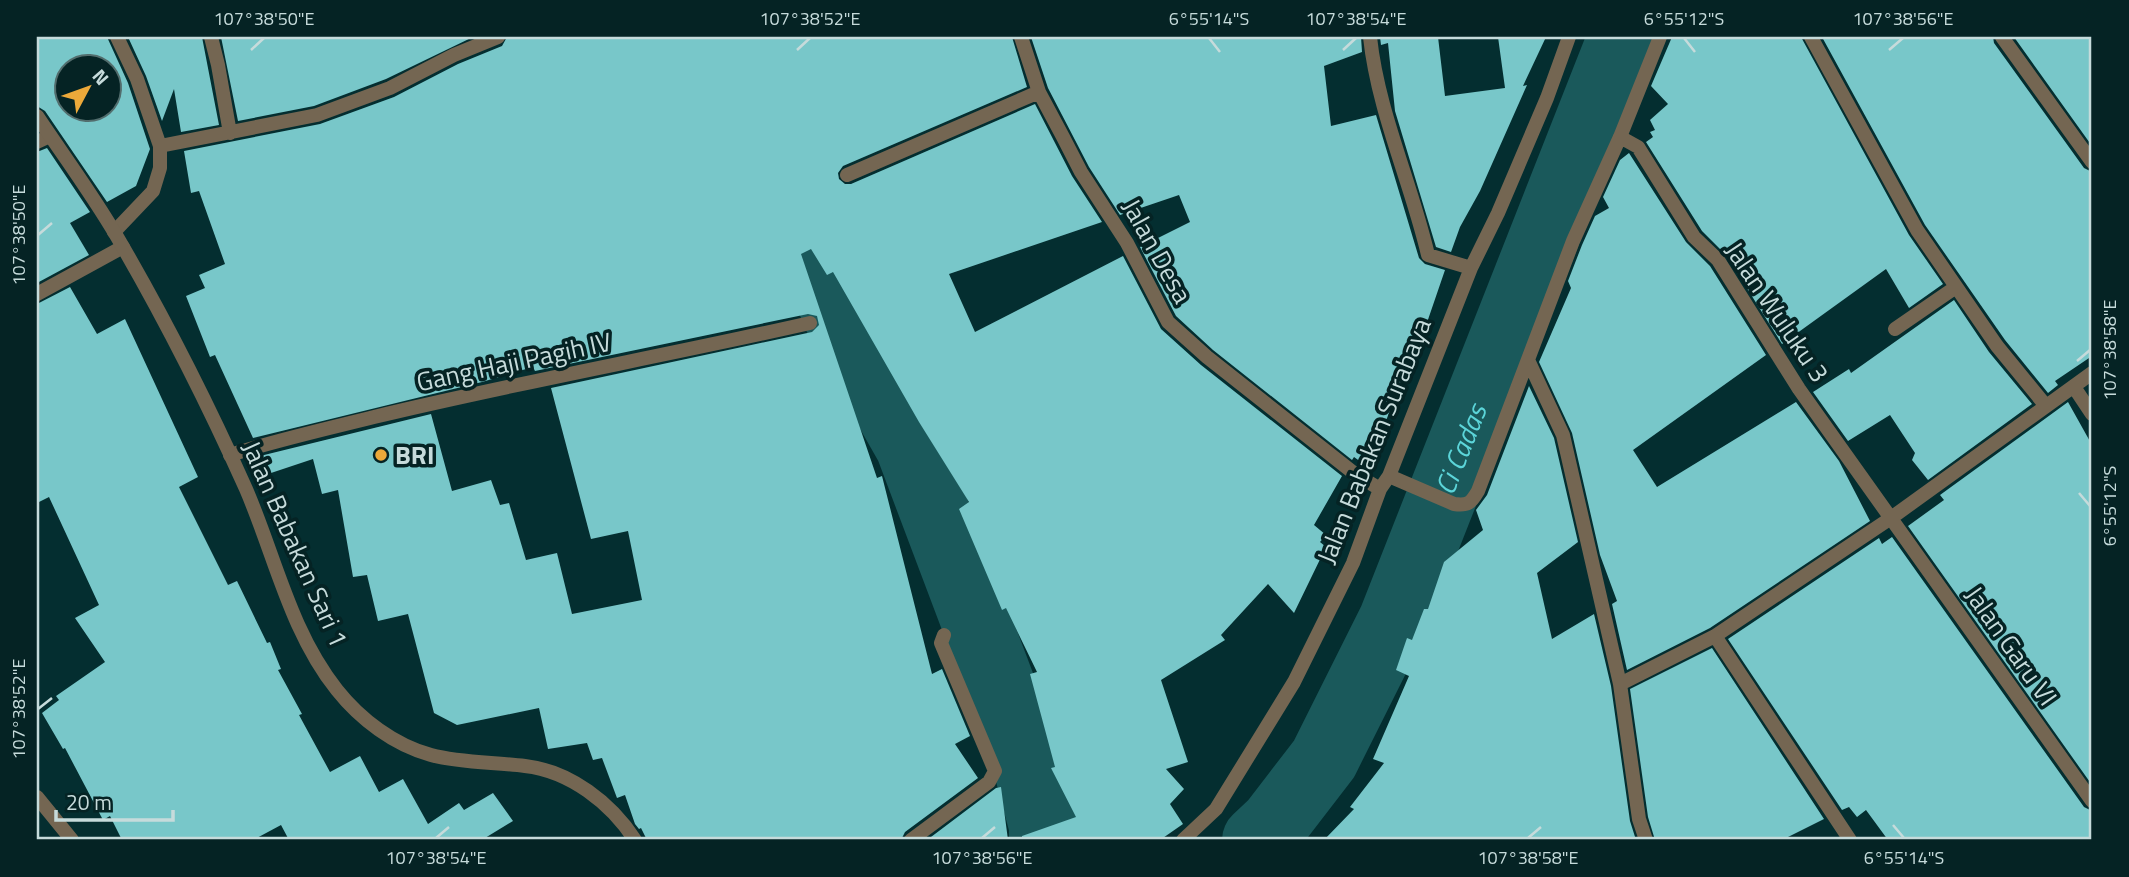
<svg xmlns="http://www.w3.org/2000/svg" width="2129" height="877" font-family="'Titillium Web',sans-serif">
<rect width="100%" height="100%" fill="#042e30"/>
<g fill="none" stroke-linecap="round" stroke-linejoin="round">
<g stroke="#1a595b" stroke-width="70">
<path d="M695,37L716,103L733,138L776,178L799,205L814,239L821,275L844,330L910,446L1022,743L1044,826V840"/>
<path id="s1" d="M1257,840L1274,824L1324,759L1393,621L1623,37"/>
</g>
</g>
<path fill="#78c7c9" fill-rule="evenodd" d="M37,37H107L128,83L150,149L136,186L107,202L45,111L37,106ZM66,66H108V108H66Z
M128,37H202L219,125L181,132L174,89L162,121L146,76Z
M221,37H473L386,79L314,106L238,121Z
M507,37H1012L1027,87L843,166L838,173L839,179L845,184H851L1035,104L1072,176L1102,222L949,274L975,332L1123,256L1161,329L1201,365L1342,476L1314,525L1326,535L1320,542L1326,547L1294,613L1268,584L1221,635L1225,640L1161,680L1188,762L1166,769L1184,789L1170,804L1183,824L1160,840H1022V836L1076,817L1051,768L1055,767L1030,674L1037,672L1006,608L1002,610L959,509L969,502L919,422L833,272L827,275L811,249L801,254L877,478L882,476L932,674L942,669L970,736L955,744L978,778L905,832L901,840H647L641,828L639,829L635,824L625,795L617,798L602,758L593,760L587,743L548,749L539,708L457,725L434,713L408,614L378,621L367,575L353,577L338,490L322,494L313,459L268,474L260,456L431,414L452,491L491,480L500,505L509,503L526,560L557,553L572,614L642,600L628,531L591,539L551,388L812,332L819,325L817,316L808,314L535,371L533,367L482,382L253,438L215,355L210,357L186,296L205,288L199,275L225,264L199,191L191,193L184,151L320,124L394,97L458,64L502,46Z
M1031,37H1361L1362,52L1324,66L1331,126L1376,115L1419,258L1425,264L1445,270L1420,343L1417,342L1376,446L1370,443L1361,462L1354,457L1352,460L1213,350L1176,316L1140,247L1190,222L1179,195L1120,215L1089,167L1048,88Z
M1380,37H1438L1445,96L1505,88L1498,37H1546L1523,86L1527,85L1480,191L1460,227L1451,252L1436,247L1395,111L1388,43L1381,45Z
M1672,37H1801L1909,235L1943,284L1909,308L1886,269L1782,344L1726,255L1702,231L1646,142L1653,137L1650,132L1655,130L1650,120L1668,104L1651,86Z
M1822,37H1993L1994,43L2084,168L2092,172V356L2055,381L2058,385L2048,393L2005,340L1925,225Z
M2014,37H2092V146Z
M47,148L90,212L70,223L89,255L37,283V152Z
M1629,153L1686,242L1710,266L1766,355L1633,450L1657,487L1796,402L1839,461L1870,521L1710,628L1627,670L1612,604L1617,601L1600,555L1572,433L1539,362L1571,288L1568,281L1582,245L1595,216L1609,208L1603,197L1620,160Z
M70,287L97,334L125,319L198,477L179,487L228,585L237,581L267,643L270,642L281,669L278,670L302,714L299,715L330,772L360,756L379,792L403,779L428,824L459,803L464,810L493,793L513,821L485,838L487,840H289L281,825L253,840H122L110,816L103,820L65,748L63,749L42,713L59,700L56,696L105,662L75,618L99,605L49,497L37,503V304Z
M1954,300L1989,352L2032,404L1928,480L1912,460L1915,453L1890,415L1848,441L1813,392L1849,369L1851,373Z
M1529,386L1554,438L1578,542L1537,573L1552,639L1594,614L1611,686L1630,821L1636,840H1324L1354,809L1350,807L1384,763L1373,759L1409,676L1396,670L1407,638L1412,640L1424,609H1428L1444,562L1483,530L1476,510L1487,495Z
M2068,402L2092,445V785L1908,526L1944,500L1940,495Z
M1892,537L2084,807L2092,811V840H1888L1866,810L1857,817L1849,807L1842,810L1728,639L1879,538L1882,544Z
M1712,648L1824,819L1782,840H1655L1648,817L1630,689Z
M1001,787L1008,840H927L996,788Z"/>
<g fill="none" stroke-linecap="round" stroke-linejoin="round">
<path stroke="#746652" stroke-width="14" d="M37,797L72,840"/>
<path stroke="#746652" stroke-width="14" d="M211,37L218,65L230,133
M1021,37L1039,92L1063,137L1081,172L1127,243L1168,322L1207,357L1355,474L1380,489
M1370,37C1378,112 1411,182 1428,255L1471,268
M1811,37L1917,230L1997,346L2046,406
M2002,37L2092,162
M1620,137L1638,147L1694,237L1718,260L1799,389L2092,801
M37,142L50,136
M160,146L317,115L390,88L454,55L498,37
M847,175L1039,92
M114,232L153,191L160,168V146L137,79L117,37
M37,294L123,247
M1895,329L1956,287
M1528,360L1563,435L1620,684L1639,819L1646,840
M2074,387L2092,414
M230,455C277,440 326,429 374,417C519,382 665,356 810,323
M1389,476L1454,504C1468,506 1471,503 1478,491L1573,241L1620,137L1660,37
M1715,636L1850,840
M1620,684L1715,636L1891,518L2092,373
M911,840L989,782L995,771L941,643L944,635
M1183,840L1216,809L1294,682L1353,563L1380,489L1389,476L1471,268L1498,213L1547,98L1569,37"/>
<path stroke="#746652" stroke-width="14" d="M37,116C63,155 92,194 116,235C164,317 207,402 246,489C275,556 290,631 337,690C360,719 394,745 431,755C461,763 494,762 525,766C570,771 611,803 635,840"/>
</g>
<path fill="none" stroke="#c6dbdb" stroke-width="2.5" d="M1209,38L1220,52M1684,38L1695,52M251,50L264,38M797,50L810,38M1343,50L1356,38M1889,50L1903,38M38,235L52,223M2077,361L2090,350M2079,493L2090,506M38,709L52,698M1893,825L1904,838M436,838L449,827M982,838L995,827M1528,838L1541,827"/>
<circle fill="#eca93a" stroke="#052324" stroke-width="2.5" cx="381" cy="455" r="7"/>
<g text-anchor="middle" stroke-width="7" stroke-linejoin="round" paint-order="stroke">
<g font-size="26" fill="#c6dbdb" stroke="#052324">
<text transform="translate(1157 251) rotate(61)" y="9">Jalan Desa</text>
<text transform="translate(1777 312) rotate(56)" y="9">Jalan Wuluku 3</text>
<text transform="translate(514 362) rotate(-12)" y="9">Gang Haji Pagih IV</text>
<text transform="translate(1374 441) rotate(-68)" y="9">Jalan Babakan Surabaya</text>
<text transform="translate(295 544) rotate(66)" y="9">Jalan Babakan Sari 1</text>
<text transform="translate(2011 646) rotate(55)" y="9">Jalan Garu VI</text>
</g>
<g font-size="26" font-weight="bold" fill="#c6dbdb" stroke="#052324" text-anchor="start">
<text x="395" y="464">BRI</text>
</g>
<g font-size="28" font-style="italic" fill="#5cd5d9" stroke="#052324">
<text dy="10" stroke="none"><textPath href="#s1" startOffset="444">Ci Cadas</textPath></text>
</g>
</g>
<rect width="2129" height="877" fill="none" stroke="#052324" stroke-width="77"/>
<g transform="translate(88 88) rotate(49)"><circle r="33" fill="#052324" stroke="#526d6d" stroke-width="2"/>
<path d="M0-5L12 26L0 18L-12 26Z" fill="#eca93a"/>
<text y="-10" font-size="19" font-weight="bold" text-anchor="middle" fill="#c6dbdb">N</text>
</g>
<path d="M56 810v10h117v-10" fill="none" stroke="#c6dbdb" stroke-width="3.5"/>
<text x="66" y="810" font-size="21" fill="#c6dbdb" stroke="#052324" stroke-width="5" paint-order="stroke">20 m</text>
<rect x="38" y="38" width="2052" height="800" fill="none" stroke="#c6dbdb" stroke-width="2.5"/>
<g font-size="18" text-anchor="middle" fill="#c6dbdb">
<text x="264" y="25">107°38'50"E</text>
<text x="810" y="25">107°38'52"E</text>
<text x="1209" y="25">6°55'14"S</text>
<text x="1356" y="25">107°38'54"E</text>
<text x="1684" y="25">6°55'12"S</text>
<text x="1903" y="25">107°38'56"E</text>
<text transform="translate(19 235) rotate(-90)" y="6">107°38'50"E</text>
<text transform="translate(2110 350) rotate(-90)" y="6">107°38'58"E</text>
<text transform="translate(2110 506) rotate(-90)" y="6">6°55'12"S</text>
<text transform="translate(19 709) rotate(-90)" y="6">107°38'52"E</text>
<text x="436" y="864">107°38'54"E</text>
<text x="982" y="864">107°38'56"E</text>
<text x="1528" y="864">107°38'58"E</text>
<text x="1904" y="864">6°55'14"S</text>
</g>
</svg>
